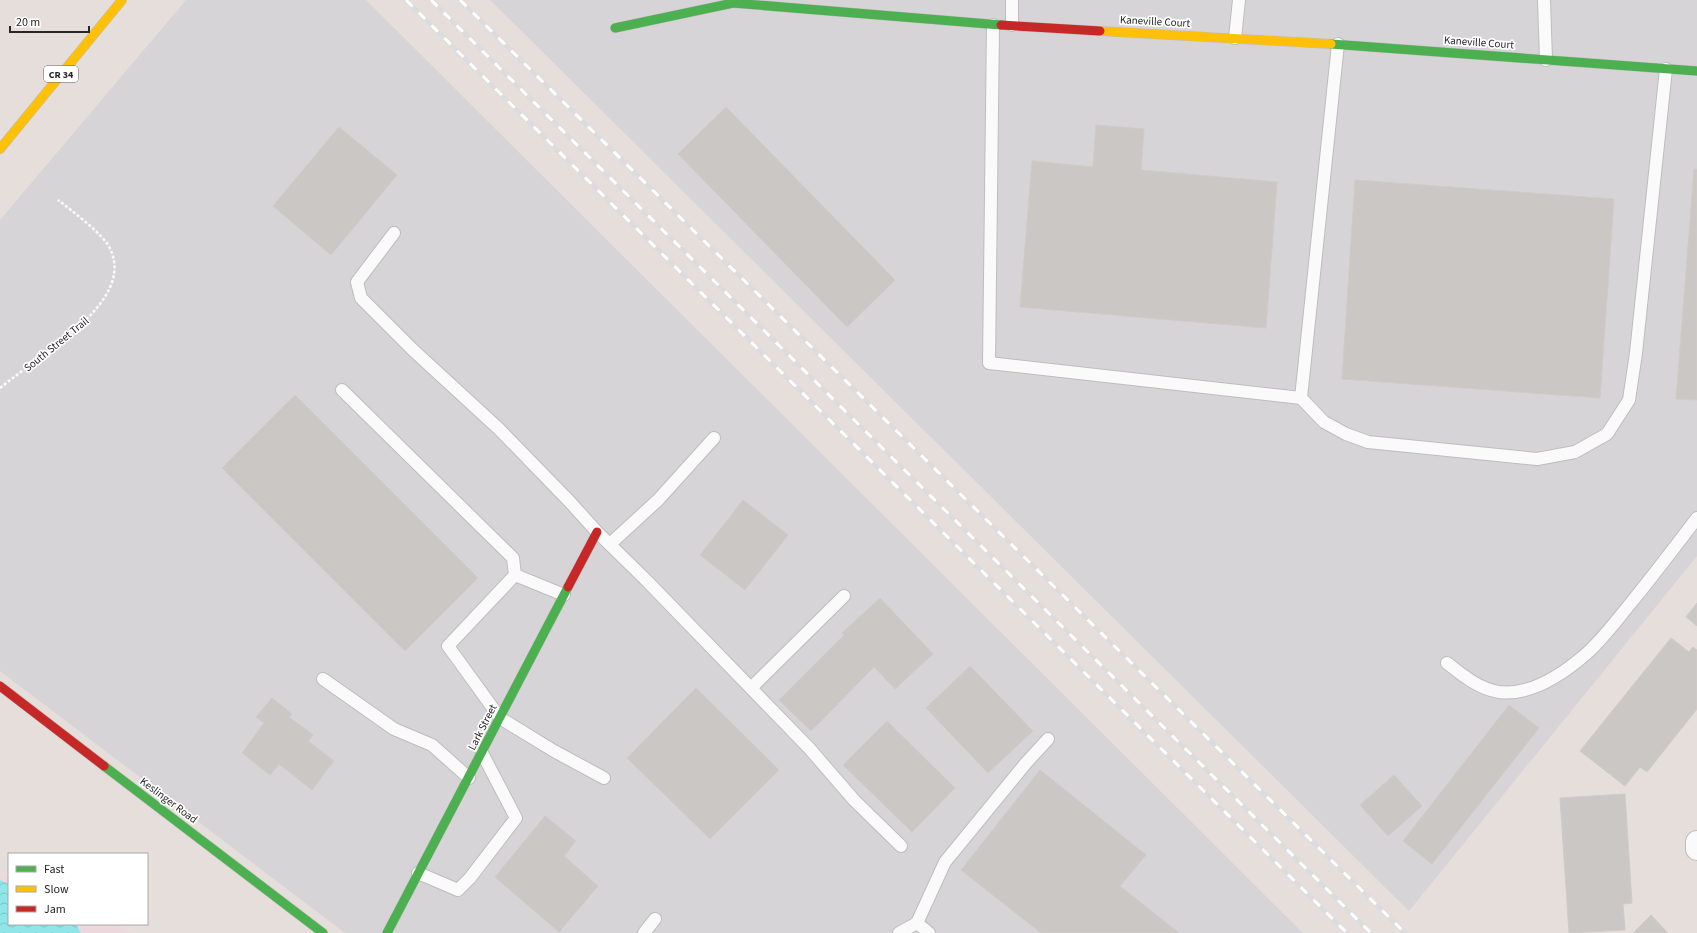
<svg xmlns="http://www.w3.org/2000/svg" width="1697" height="933" font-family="'Source Sans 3',sans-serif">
<defs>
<pattern id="water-waves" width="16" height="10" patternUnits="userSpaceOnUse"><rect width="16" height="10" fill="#8ee6e8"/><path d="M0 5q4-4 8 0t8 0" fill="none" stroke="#7ac5c7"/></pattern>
</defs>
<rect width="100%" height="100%" fill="#e5dedb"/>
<path fill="#d7d4d7" d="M186,0H366L1303,933H345L0,671V220Z
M490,0H1697V556L1409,911Z"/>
<path fill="#ecd8dc" d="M0,873L9,877V924H111L131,933H0Z"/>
<path fill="url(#water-waves)" d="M0,880L9,884V924H76L81,933H0Z"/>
<path fill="#cbc7c4" stroke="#d0cac8" d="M726,107L895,280L847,327L678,154Z
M1096,125L1144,129L1141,170L1277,182L1266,328L1020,307L1032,161L1093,167Z
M339,127L397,175L331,255L273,206Z
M1694,169H1697V400L1676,399Z
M1355,180L1614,199L1600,398L1342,379Z
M295,395L478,578L405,651L222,468Z
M743,500L788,535L745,590L700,555Z
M880,598L933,654L895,689L874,667L811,731L779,700L844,635L842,633Z
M1697,603V626L1686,617Z
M1671,638L1689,652L1693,647L1697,650V709L1647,772L1640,767L1625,786L1580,751Z
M970,666L1033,731L988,773L926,708Z
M696,688L779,770L710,839L627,758Z
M272,698L292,714L289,717L313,735L308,741L334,761L312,790L279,764L270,775L242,753L264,723L256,717Z
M1509,705L1539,728L1432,864L1403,841Z
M887,721L955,788L912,832L843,765Z
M1040,770L1146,855L1120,886L1179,933H1041L961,870Z
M1394,775L1422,806L1388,836L1360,805Z
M1625,794L1632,903L1623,904L1625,930L1569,933L1560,798Z
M545,816L576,841L564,856L598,886L559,932L495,877Z
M1651,915L1668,933H1633Z"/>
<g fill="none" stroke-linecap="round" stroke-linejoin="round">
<defs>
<path id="lane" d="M1544,0L1546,60
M993,25L989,363L1301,398L1338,44
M1012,25V0
M1235,38L1239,0
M394,233L357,282L361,298L413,350L499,429L570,502L597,532L646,580L809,748L854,800L901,846
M342,390L513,558L515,575L448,646L500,718L554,751L604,778
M1301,398L1324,422L1346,434L1368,442L1537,459L1575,452L1607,434L1629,400L1636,353L1666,69
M610,544L658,500L714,438
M515,575L564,595
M1447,663C1462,675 1479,689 1499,692C1531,696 1563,674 1586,654C1602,640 1616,621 1630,604C1653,576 1675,547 1697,518
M323,679L394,729L432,745L469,778
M751,688L844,596
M418,873L458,890L470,878L516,818L482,753
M917,923L945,862L1026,763L1048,739
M644,933L655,919
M899,933L917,923L929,933"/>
<path id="street" d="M1697,842V849"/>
<path id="fast" d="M615,28L733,3L1001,25
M1331,44L1697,71
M104,766L323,933
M387,933L568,587"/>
<path id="slow" d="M1100,31L1331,44
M0,149L122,0"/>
<path id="jam" d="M1001,25L1100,31
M568,587L597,532
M0,686L104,766"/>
</defs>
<use href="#lane" stroke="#bebdbd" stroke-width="14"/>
<use href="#street" stroke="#bebdbd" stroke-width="24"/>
<use href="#fast" stroke="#bebdbd" stroke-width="10"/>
<use href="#slow" stroke="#bebdbd" stroke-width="10"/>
<use href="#jam" stroke="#bebdbd" stroke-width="10"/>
<path stroke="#fbfafa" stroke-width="2.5" stroke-dasharray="3 2" stroke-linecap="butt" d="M0,388C15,376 31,365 46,353C76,330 134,288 108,245C100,232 71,210 58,200"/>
<use href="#lane" stroke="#fbfafa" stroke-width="12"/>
<use href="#street" stroke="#fbfafa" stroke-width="22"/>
<use href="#fast" stroke="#4caf50" stroke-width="9"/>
<use href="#slow" stroke="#ffc107" stroke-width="9"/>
<use href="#jam" stroke="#c62828" stroke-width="9"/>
<defs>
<path id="rail" d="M406,0L1347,933
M431,0L1371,933
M460,0L1405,933"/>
</defs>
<use href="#rail" stroke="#dcdbdd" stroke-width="4.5"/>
<use href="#rail" stroke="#fff" stroke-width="3" stroke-dasharray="9" stroke-linecap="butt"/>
</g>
<g text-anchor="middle" stroke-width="3.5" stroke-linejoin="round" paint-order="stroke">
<rect fill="#fff" stroke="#676767" stroke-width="1" x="44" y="66" width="34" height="16" rx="3"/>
<g font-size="10" font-weight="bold" fill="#262626">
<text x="61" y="78">CR 34</text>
</g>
<g font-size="11" fill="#262626" stroke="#fff">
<text transform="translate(1155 21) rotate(3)" y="4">Kaneville Court</text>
<text transform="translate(1479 42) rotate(4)" y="4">Kaneville Court</text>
<text transform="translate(56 344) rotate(-39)" y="4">South Street Trail</text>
<text transform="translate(482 727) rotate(-63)" y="4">Lark Street</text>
<text transform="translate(169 800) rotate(37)" y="4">Keslinger Road</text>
</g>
</g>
<rect x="8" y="853" width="140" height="72" fill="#ffffff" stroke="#a8a8a8"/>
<rect x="16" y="866" width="20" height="6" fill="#4caf50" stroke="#a8a8a8"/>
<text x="44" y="873" font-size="12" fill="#262626">Fast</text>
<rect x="16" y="886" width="20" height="6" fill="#ffc107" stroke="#a8a8a8"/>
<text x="44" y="893" font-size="12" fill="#262626">Slow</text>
<rect x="16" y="906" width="20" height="6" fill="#c62828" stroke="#a8a8a8"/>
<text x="44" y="913" font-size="12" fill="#262626">Jam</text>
<path d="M10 26v6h79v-6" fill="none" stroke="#262626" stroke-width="2"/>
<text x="16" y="26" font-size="12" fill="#262626" stroke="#ffffff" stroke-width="3" paint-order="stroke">20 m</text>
</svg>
